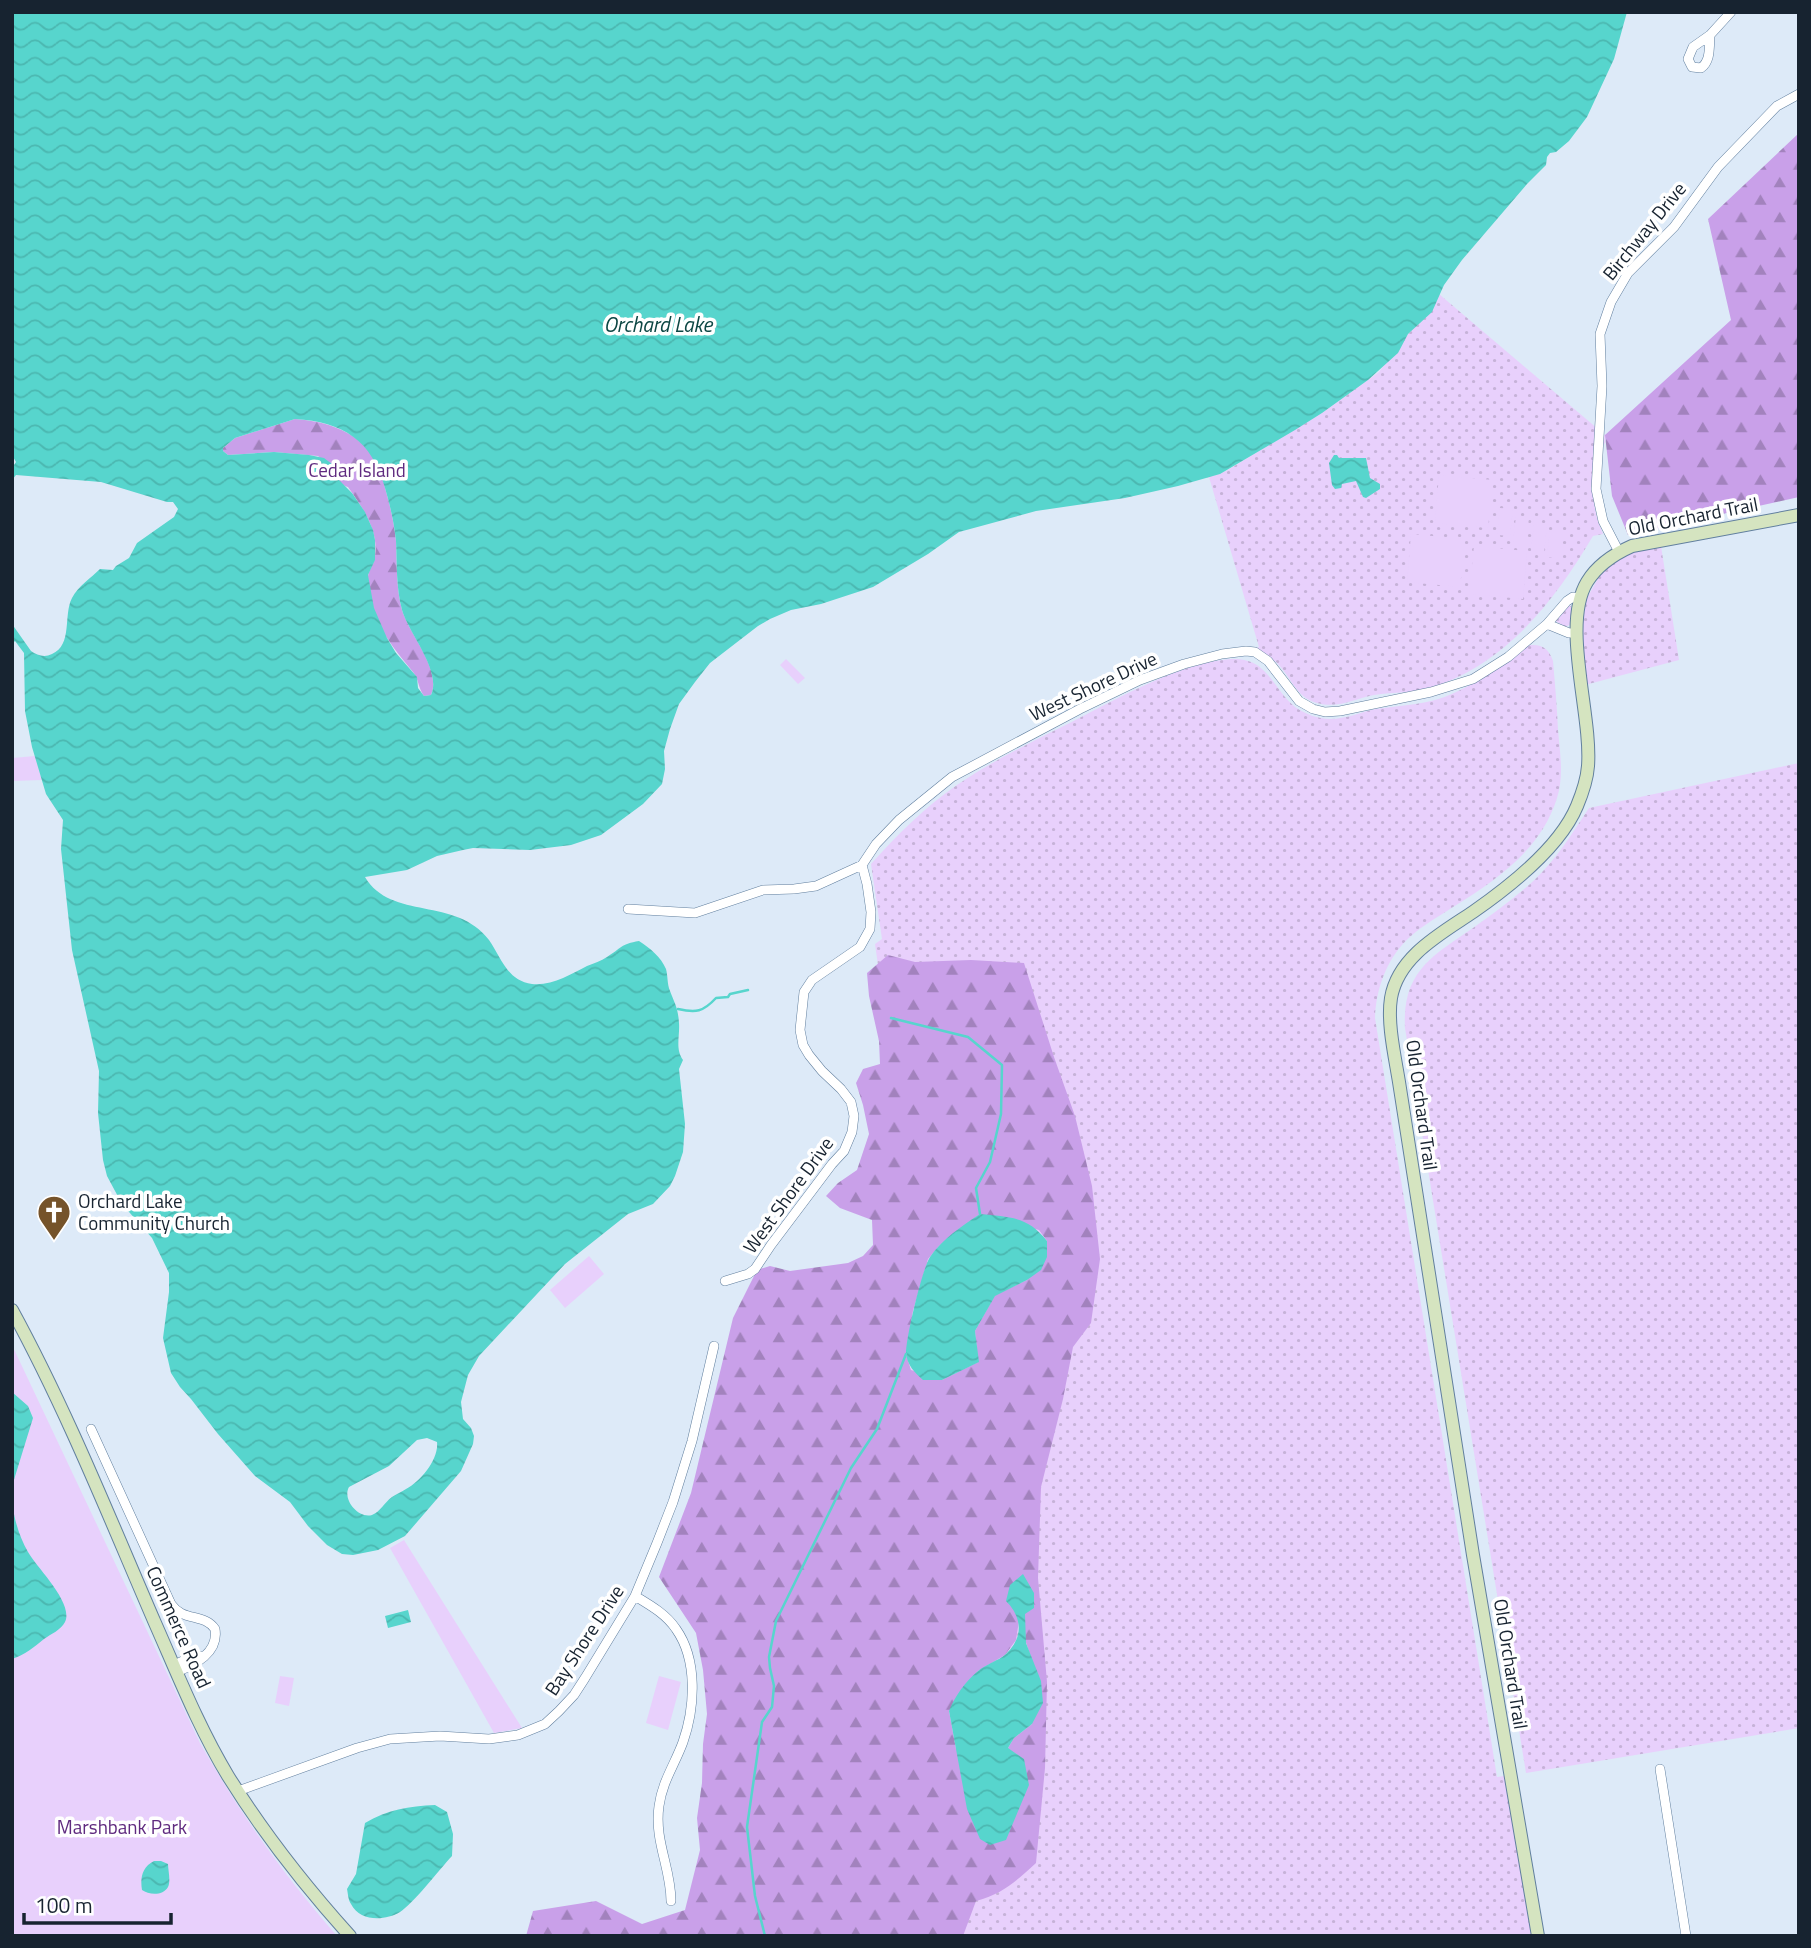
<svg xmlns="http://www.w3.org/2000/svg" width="1811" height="1948" font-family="'Titillium Web',sans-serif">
<defs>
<pattern id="grass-dots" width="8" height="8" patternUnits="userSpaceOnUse" patternTransform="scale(1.75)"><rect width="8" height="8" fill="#e8d0fc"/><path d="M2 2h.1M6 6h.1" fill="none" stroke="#c6b2d8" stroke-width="1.8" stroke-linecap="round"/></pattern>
<pattern id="forest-firs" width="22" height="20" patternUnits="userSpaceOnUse" patternTransform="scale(1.75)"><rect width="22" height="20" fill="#c9a0e9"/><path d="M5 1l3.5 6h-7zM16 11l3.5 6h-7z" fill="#a282bd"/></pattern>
<pattern id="water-waves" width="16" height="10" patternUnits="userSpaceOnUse" patternTransform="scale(1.75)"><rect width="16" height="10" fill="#57d5cd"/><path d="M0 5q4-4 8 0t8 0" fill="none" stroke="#4bb7b0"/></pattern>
</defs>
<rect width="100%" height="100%" fill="#ddeaf8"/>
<path fill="url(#grass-dots)" d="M1439,294L1605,435V443L1601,447C1594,482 1588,499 1603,534L1593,536C1555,600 1507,663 1433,687C1414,693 1394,692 1374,695C1354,699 1338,709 1317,703C1295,697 1291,676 1276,662C1269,656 1261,652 1253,649L1259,647L1209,477L1226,471L1322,413L1379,372L1408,334L1431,312Z
M1661,546L1679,660L1585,685L1579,612L1611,556Z
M1568,606H1571V624L1565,627L1554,620Z
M1530,645C1543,644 1549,649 1553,661C1555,684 1557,707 1558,730C1560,753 1564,776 1557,798C1541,850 1496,880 1453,907C1435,919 1416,929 1402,945C1384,966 1376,992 1375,1018L1497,1777L1511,1775L1536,1936H870L919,1256L875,944L882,939L871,864C897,835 925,807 957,785C998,757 1043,737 1087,714C1127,693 1186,662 1231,659C1268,657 1272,688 1295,707C1305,714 1318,719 1330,719C1346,719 1361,712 1376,709C1403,705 1429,705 1454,693C1471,685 1489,675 1504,664C1513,658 1520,650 1530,645Z
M1799,763V1728L1526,1773L1405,1028C1402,972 1432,956 1473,928C1498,910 1524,892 1544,870C1561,852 1575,829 1589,808Z"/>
<path fill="url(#forest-firs)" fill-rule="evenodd" d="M1799,133V497L1628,535L1612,496L1605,435L1731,320L1708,219Z
M295,419C326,421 361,432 377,462C381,470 383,479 385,488C390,505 394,522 396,541C397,563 396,588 402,610C409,634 442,670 431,695L424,696C418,688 419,679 413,672C394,648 376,629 371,597C370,591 368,582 368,576C369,569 375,563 375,556C379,530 362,507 348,487C341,485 338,481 338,474L318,456L274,452L228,455L223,451V448L235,438Z
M888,955L915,962L971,960L1024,963L1054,1057L1075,1116L1092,1186L1100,1259L1091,1323L1073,1347L1063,1399L1041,1487L1038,1578L1047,1682L1045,1768L1036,1863C1015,1882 1004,1893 976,1901L963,1936H526L533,1911L596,1901L642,1924L685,1910L700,1850L697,1818L702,1783L703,1744L707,1714L703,1670L696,1633L659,1577L691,1493L733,1318L757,1270L770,1266L790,1271L848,1263L863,1256L873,1245L872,1220L840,1208L826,1196L838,1183L857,1170L869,1134L863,1105L856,1083L863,1069L880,1064L879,1041L869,996L867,973ZM980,1214L1039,1230L1047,1241V1257L1027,1280L995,1295L975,1331L978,1362L942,1380L911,1370L906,1354L913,1311L928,1259L940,1245ZM1016,1611L1031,1658L1032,1724L1014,1738L1008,1748L956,1749L949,1711L978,1671L1005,1655L1016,1640L1019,1621Z"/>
<path fill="#e8d0fc" d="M1439,475L1493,480L1488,528L1435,523Z
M1500,508L1513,509L1510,536L1497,535Z
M1516,516L1529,517L1526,545L1513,543Z
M1534,524L1547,526L1544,553L1531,551Z
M1550,530L1563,531L1560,559L1547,557Z
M1411,534L1465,539L1460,587L1407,582Z
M1474,546L1527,551L1523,599L1469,594Z
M786,659L805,678L798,684L780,665Z
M35,756L42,780L12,781V758Z
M589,1256L604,1274L565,1308L550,1290Z
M12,1345L200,1743C241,1815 283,1874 337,1936H12Z
M404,1540L522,1728L494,1733L390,1548Z
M280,1676L294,1678L289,1706L275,1703Z
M659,1676L681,1682L668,1730L646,1723Z"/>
<path fill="url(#water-waves)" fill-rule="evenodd" d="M12,12H1627L1614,59L1587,117L1569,141L1556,152L1550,153L1547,157L1546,165L1527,184L1462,260L1444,285L1432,312L1408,334L1398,353L1368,380L1322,413L1295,430L1220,474L1178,486L1125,498L1036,511L959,532L928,554L873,587L821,604L791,610L770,619L758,626L710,663L695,682L679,704L670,729L664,751L665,769L662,784L643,804L601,835L571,845L530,850L473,848L463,850L437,856L407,870L365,877C391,921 456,896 489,940C501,957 507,981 532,984C552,986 571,974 587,966C594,963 601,961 607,957C621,948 621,944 639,941C650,948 661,957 666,969C668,976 667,984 670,991C675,1004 678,1008 679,1023C680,1036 675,1049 683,1060L679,1069L685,1124L683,1152L675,1176L670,1186L653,1204L628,1214L565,1264L479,1356L468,1375L461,1402L463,1419L471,1428L474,1436L473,1444L461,1471L405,1536L378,1550L353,1555L342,1554L327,1545L308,1526L290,1502L255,1476L218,1434L191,1399L180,1387L171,1373L163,1338L169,1292V1273L152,1238L122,1204L107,1176L103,1160L98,1113L99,1071L72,950L61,849L63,820L46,794L32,747L25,711L24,653L15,641L14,642L12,641V624L31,651C37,655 44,658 52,654C73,645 63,615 72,598C78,586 91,578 100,569L113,570L116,566L129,558L137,543L174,517L178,509L173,502H167L101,482L16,475L12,480V468L16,462L12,455ZM295,419C343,422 372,440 385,488C390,505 394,522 396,541C397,563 396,588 402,610C409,634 442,671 431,695L424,696L418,688L417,677L396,653L387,638L374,608L368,575L375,560V540L373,530L365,512L352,493L338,479L336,467L324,458L309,455L274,452L228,455L223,451V448L235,438ZM427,1438L437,1442C439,1459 421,1481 406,1489C402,1492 396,1494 392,1497C385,1502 380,1512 372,1515C358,1519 342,1499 349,1487L389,1466L417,1440Z
M1334,455H1337L1339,458H1366L1370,478L1380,484V489L1366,498L1363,497L1356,481L1342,484L1341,488L1335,489L1332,485L1329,463Z
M980,1214C1009,1217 1028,1216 1047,1241V1257L1041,1270L1027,1280L995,1296L975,1331L979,1362L942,1380H923C915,1373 907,1365 906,1353C906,1338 922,1269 930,1257C942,1239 962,1226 980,1214Z
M12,1392L28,1406L33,1418L13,1483L12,1492Z
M12,1501C14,1519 19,1536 28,1552C37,1568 74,1603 65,1622C61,1630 51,1634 44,1639C34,1647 25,1655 12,1659Z
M1023,1574L1034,1593V1608L1025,1614L1026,1643L1041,1681L1043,1703L1032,1724L1014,1738L1008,1748L1024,1759L1029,1785L1006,1840L990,1845L980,1839L967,1809L949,1711C955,1696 965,1682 978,1671C986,1664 998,1661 1006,1654C1024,1637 1022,1617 1006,1601L1010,1585Z
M408,1610L411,1622L388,1628L385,1616Z
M435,1805L447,1812L453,1834L452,1856C439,1870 413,1904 400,1912C385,1921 360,1922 351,1904C348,1900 348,1893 347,1889L356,1874L365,1823C387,1810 409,1806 435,1805Z
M154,1861H161L168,1864C168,1870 171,1881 168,1887C163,1896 149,1895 142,1890C140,1878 142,1867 154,1861Z"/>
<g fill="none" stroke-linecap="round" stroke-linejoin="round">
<path stroke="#57d5cd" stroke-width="2.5" d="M678,1009C696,1013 703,1012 716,998L728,997L730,994L748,990
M891,1018L968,1037L1002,1065L1001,1114L990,1162L976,1188L980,1214
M765,1936L755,1896L747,1827L762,1722L772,1707L774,1686L770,1668L769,1657L776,1621L851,1468L877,1429L906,1354"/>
<defs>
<path id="street" d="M1710,35C1709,47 1711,61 1701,68L1692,67L1688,59L1693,47L1710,35L1731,12
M1619,552L1603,521L1596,489L1602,386L1600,334L1611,302L1628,273L1674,227L1718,167L1777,106L1799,94
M1547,624L1569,633H1577
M628,909L695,913L763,890L794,889L816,886L862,865L876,844L899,820L952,777L1080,709L1140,680L1184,664L1222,654L1246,651L1255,652L1268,661L1299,701L1313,709L1325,712L1340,711L1431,692L1473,679L1508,657L1547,624L1567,601L1573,597L1580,598
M725,1281L748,1274L755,1269L771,1245L832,1164L844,1151L852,1132L854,1116L851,1102L841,1089L822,1071L809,1055L803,1045L800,1030L804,992L812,980L860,947L870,929L871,912L867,884L862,865
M91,1429L171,1604C183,1622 204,1613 215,1629C219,1653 195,1664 177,1672
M635,1596C650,1605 666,1614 676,1629C698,1660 695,1708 683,1742C675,1764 662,1782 659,1806C654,1841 671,1868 671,1901
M174,1665L189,1658L201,1656
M1660,1769L1686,1936
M238,1791L357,1748L390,1739L440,1736L489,1739L518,1735L545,1724L559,1711L574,1695L585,1678L635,1596L657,1543L673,1502L692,1441L714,1346"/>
<path id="secondary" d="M12,1310C67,1411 110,1519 155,1623C178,1675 199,1728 228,1776C264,1834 305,1886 350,1936
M1538,1936L1473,1555L1399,1082C1395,1057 1387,1023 1391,998C1398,956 1442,933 1473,912C1509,887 1560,847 1577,806C1582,794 1587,780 1588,766C1592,714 1561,625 1587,582C1598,564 1614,554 1632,546L1799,515"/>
</defs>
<use href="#street" stroke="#617f9e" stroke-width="10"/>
<use href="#secondary" stroke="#617f9e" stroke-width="14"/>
<use href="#street" stroke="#fff" stroke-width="9"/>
<use href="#secondary" stroke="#d5e4c0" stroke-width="12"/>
</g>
<defs>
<symbol id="church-pin" viewBox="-11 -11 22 30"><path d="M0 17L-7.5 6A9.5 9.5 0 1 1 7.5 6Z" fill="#75532a" stroke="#fff"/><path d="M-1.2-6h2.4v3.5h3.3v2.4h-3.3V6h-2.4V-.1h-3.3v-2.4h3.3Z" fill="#fff"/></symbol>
</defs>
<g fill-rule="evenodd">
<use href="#church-pin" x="35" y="1193" width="38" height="52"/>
</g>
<g text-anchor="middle" stroke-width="7" stroke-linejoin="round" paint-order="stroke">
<g font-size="19" fill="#172330" stroke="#fff">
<text transform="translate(1644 231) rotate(-51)" y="7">Birchway Drive</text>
<text transform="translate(1693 516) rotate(-11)" y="7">Old Orchard Trail</text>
<text transform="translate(1093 686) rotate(-25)" y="7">West Shore Drive</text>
<text transform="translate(1422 1105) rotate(82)" y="7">Old Orchard Trail</text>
<text transform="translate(788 1195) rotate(-54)" y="7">West Shore Drive</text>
<text transform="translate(179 1627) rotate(66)" y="7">Commerce Road</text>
<text transform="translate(584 1640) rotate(-57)" y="7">Bay Shore Drive</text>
<text transform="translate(1511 1664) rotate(81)" y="7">Old Orchard Trail</text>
</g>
<g font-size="19" fill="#5f2a7f" stroke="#fff">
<text x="357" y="477">Cedar Island</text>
<text x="122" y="1834">Marshbank Park</text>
</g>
<g font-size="19" fill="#172330" stroke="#fff" text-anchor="start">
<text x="78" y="1208">Orchard Lake<tspan x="78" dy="22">Community Church</tspan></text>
</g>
<g font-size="21" font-style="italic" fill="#0d4744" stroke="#fff">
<text x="658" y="332">Orchard Lake</text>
</g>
</g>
<rect width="1811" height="1948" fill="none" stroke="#172330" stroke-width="28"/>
<path d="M24 1913v10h147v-10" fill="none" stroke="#172330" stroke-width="3.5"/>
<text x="35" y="1913" font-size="21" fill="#172330" stroke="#ffffff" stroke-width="5" paint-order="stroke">100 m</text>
</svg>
